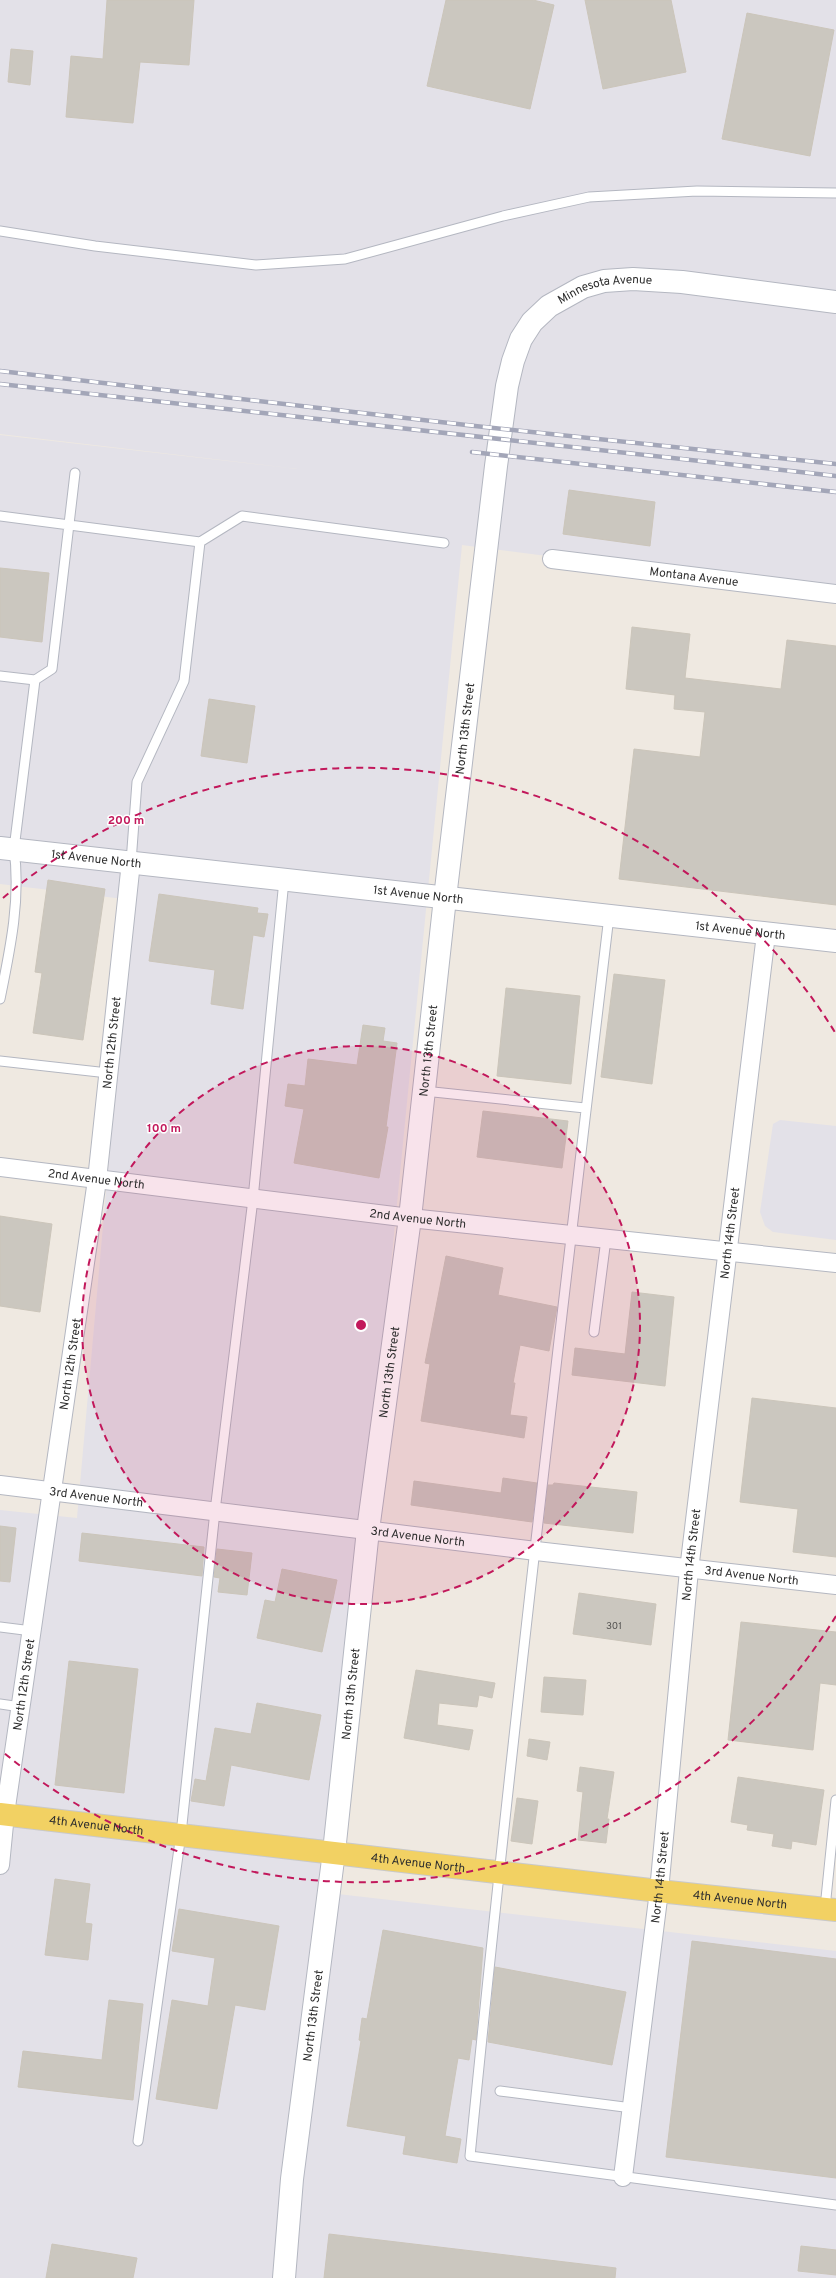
<svg xmlns="http://www.w3.org/2000/svg" width="836" height="2278" font-family="Overpass,sans-serif">
<rect width="100%" height="100%" fill="#efe9e1"/>
<path fill="#e3e1e8" d="M0,0H836V593L462,545L329,1893L836,1951V2278H0V1510L77,1518L132,900L0,884V435L298,469L0,434Z
M780,1120L836,1126V1240L773,1232L765,1226L760,1212L773,1124Z"/>
<path fill="#cbc7bf" stroke="#cbc5ba" d="M107,0H194L189,65L140,62L133,123L66,117L71,56L103,59Z
M446,0H533L554,5L530,109L427,86Z
M585,0H671L686,72L603,89Z
M747,13L834,30L810,156L722,139Z
M11,49L33,51L30,85L8,82Z
M569,490L655,502L650,546L563,534Z
M0,568L49,573L42,642L0,637Z
M632,627L690,634L685,678L781,689L787,640L836,646V905L619,879L634,749L700,757L705,712L674,709L675,695L626,689Z
M209,699L255,706L247,763L201,756Z
M48,880L105,889L83,1040L33,1033L42,973L35,972Z
M159,894L258,908L257,913L268,914L264,937L253,935L243,1009L211,1004L215,970L149,961Z
M614,974L665,980L652,1084L601,1077Z
M506,988L580,996L571,1084L497,1076Z
M363,1025L385,1028L383,1041L397,1043L386,1127H388L379,1178L294,1163L304,1109L285,1106L288,1084L305,1086L308,1059L357,1065Z
M483,1111L568,1121L562,1168L477,1157Z
M0,1216L52,1224L40,1312L0,1306Z
M446,1256L503,1268L498,1295L557,1307L549,1351L520,1345L513,1383H515L510,1415L527,1417L524,1438L421,1421L430,1364L425,1363Z
M632,1292L674,1297L665,1386L572,1375L575,1348L625,1354Z
M752,1398L836,1408V1557L793,1552L798,1509L740,1502Z
M503,1478L537,1483L532,1522L411,1505L414,1481L501,1493Z
M554,1483L637,1492L633,1533L544,1523L548,1485H553Z
M0,1526L16,1528L10,1582L0,1581Z
M82,1533L204,1547L202,1576L79,1561Z
M217,1549L252,1553L247,1595L218,1592L220,1578L214,1577Z
M282,1569L337,1580L322,1652L257,1638L265,1600L275,1602Z
M579,1593L656,1604L651,1645L573,1634Z
M741,1622L836,1632V1685L820,1683L813,1750L728,1740Z
M69,1661L138,1669L124,1793L55,1785Z
M416,1670L495,1683L492,1698L479,1695L477,1707L439,1703L437,1725L473,1730L469,1750L404,1738Z
M544,1677L586,1680L583,1715L541,1712Z
M257,1703L321,1715L309,1780L231,1765L224,1806L191,1801L195,1779L206,1781L215,1728L251,1734Z
M529,1739L550,1742L547,1760L527,1756Z
M580,1767L614,1772L607,1819H609L606,1843L578,1840L583,1792L577,1791Z
M738,1777L824,1790L816,1845L792,1841L791,1849L772,1846L774,1834L747,1830L748,1825L731,1822Z
M517,1798L538,1801L532,1844L511,1841Z
M55,1879L90,1884L85,1923L92,1924L88,1960L45,1955Z
M179,1909L279,1926L265,2010L235,2005L217,2109L156,2099L172,2000L208,2006L215,1958L172,1951Z
M383,1930L483,1948L476,2040L472,2039L469,2060L458,2058L445,2136L461,2139L457,2163L403,2154L406,2136L347,2126L361,2041L359,2040L362,2018L367,2019Z
M692,1941L836,1959V2178L666,2157Z
M495,1967L626,1992L612,2065L488,2042Z
M109,2000L143,2004L133,2100L18,2087L23,2051L102,2060Z
M329,2234L616,2268L615,2278H324Z
M52,2244L137,2258L133,2278H46Z
M801,2246L836,2250V2275L798,2271Z"/>
<g fill="none" stroke-linecap="round" stroke-linejoin="round">
<defs>
<path id="lane" d="M0,231L95,246L256,265L345,259L503,216L589,197L697,191L836,193
M0,516L200,542L242,516L444,543
M0,676L35,680L14,849C21,899 10,950 0,999
M35,680L52,669L75,473
M131,862L137,782L184,681L200,542
M609,916C560,1329 511,1742 470,2156L836,2205
M0,1061L108,1073
M424,1091L585,1108
M594,1332L606,1239
M0,1627L32,1631
M0,1704L21,1707
M825,1908L836,1800
M500,2091L632,2108
M138,2141L181,1834L215,1511L253,1199L284,880"/>
<g id="street">
<path id="s1" d="M552,559L836,594"/>
<path id="s2" d="M0,1167L410,1218L836,1263"/>
<path id="s3" d="M0,1485L536,1551L836,1585"/>
<path id="s4" d="M0,1865L5,1814L97,1180L131,862"/>
<path id="s5" d="M623,2177L659,1891L689,1570L766,934"/>
</g>
<g id="secondary">
<path id="s6" d="M0,848L836,941"/>
<path id="s7" d="M284,2278L292,2179L334,1852L368,1530L410,1218L445,898L496,466L507,386L513,361L521,339L532,322L549,306L583,287L604,281L633,279L682,282L836,302"/>
</g>
<g id="primary">
<path id="s8" d="M0,1814L659,1891L836,1910"/>
</g>
</defs>
<use href="#lane" stroke="#b4b7c1" stroke-width="11"/>
<use href="#street" stroke="#b4b7c1" stroke-width="20"/>
<use href="#secondary" stroke="#b4b7c1" stroke-width="24"/>
<use href="#primary" stroke="#c9c9c9" stroke-width="24"/>
<use href="#lane" stroke="#fff" stroke-width="9"/>
<use href="#street" stroke="#fff" stroke-width="18"/>
<use href="#secondary" stroke="#fff" stroke-width="22"/>
<use href="#primary" stroke="#f2d163" stroke-width="22"/>
<defs>
<path id="rail" d="M0,371L475,426L836,464
M0,384L836,476
M472,452L836,492"/>
</defs>
<use href="#rail" stroke="#a3a6b8" stroke-width="4.5"/>
<use href="#rail" stroke="#fff" stroke-width="3" stroke-dasharray="9" stroke-linecap="butt"/>
</g>
<circle cx="361" cy="1325" r="279" fill="#c2185b" fill-opacity=".12"/>
<g fill="none" stroke="#c2185b" stroke-width="2" stroke-dasharray="7 5">
<circle cx="361" cy="1325" r="279"/>
<path d="M836 1616A557 557 0 0 1 3 1752M3 898A557 557 0 0 1 836 1034"/>
</g>
<g text-anchor="middle" stroke-width="3" stroke-linejoin="round" paint-order="stroke">
<g font-size="10" fill="#555452">
<text x="614" y="1629">301</text>
</g>
<g font-size="12" fill="#2e2e2e" stroke="#fff">
<text dy="4" stroke="none"><textPath href="#s7" startOffset="2058">Minnesota Avenue</textPath></text>
<text dy="4" stroke="none"><textPath href="#s1" startOffset="143">Montana Avenue</textPath></text>
<text dy="4" stroke="none"><textPath href="#s7" startOffset="1560">North 13th Street</textPath></text>
<text dy="4" stroke="none"><textPath href="#s6" startOffset="97">1st Avenue North</textPath></text>
<text dy="4" stroke="none"><textPath href="#s6" startOffset="421">1st Avenue North</textPath></text>
<text dy="4" stroke="none"><textPath href="#s6" startOffset="745">1st Avenue North</textPath></text>
<text dy="4" stroke="none"><textPath href="#s4" startOffset="830">North 12th Street</textPath></text>
<text dy="4" stroke="none"><textPath href="#s7" startOffset="1236">North 13th Street</textPath></text>
<text dy="4" stroke="none"><textPath href="#s2" startOffset="97">2nd Avenue North</textPath></text>
<text dy="4" stroke="none"><textPath href="#s2" startOffset="421">2nd Avenue North</textPath></text>
<text dy="4" stroke="none"><textPath href="#s5" startOffset="950">North 14th Street</textPath></text>
<text dy="4" stroke="none"><textPath href="#s4" startOffset="506">North 12th Street</textPath></text>
<text dy="4" stroke="none"><textPath href="#s7" startOffset="912">North 13th Street</textPath></text>
<text dy="4" stroke="none"><textPath href="#s3" startOffset="97">3rd Avenue North</textPath></text>
<text dy="4" stroke="none"><textPath href="#s3" startOffset="421">3rd Avenue North</textPath></text>
<text dy="4" stroke="none"><textPath href="#s5" startOffset="626">North 14th Street</textPath></text>
<text dy="4" stroke="none"><textPath href="#s3" startOffset="757">3rd Avenue North</textPath></text>
<text dy="4" stroke="none"><textPath href="#s4" startOffset="182">North 12th Street</textPath></text>
<text dy="4" stroke="none"><textPath href="#s7" startOffset="588">North 13th Street</textPath></text>
<text dy="4" stroke="none"><textPath href="#s8" startOffset="97">4th Avenue North</textPath></text>
<text dy="4" stroke="none"><textPath href="#s8" startOffset="421">4th Avenue North</textPath></text>
<text dy="4" stroke="none"><textPath href="#s5" startOffset="302">North 14th Street</textPath></text>
<text dy="4" stroke="none"><textPath href="#s8" startOffset="745">4th Avenue North</textPath></text>
<text dy="4" stroke="none"><textPath href="#s7" startOffset="264">North 13th Street</textPath></text>
</g>
</g>
<circle cx="361" cy="1325" r="6" fill="#c2185b" stroke="#fff" stroke-width="2"/>
<g font-size="12" text-anchor="middle" font-weight="bold" fill="#c2185b" stroke="#fff" stroke-width="3" stroke-linejoin="round" paint-order="stroke">
<text x="126" y="824">200 m</text>
<text x="164" y="1132">100 m</text>
</g>
</svg>
